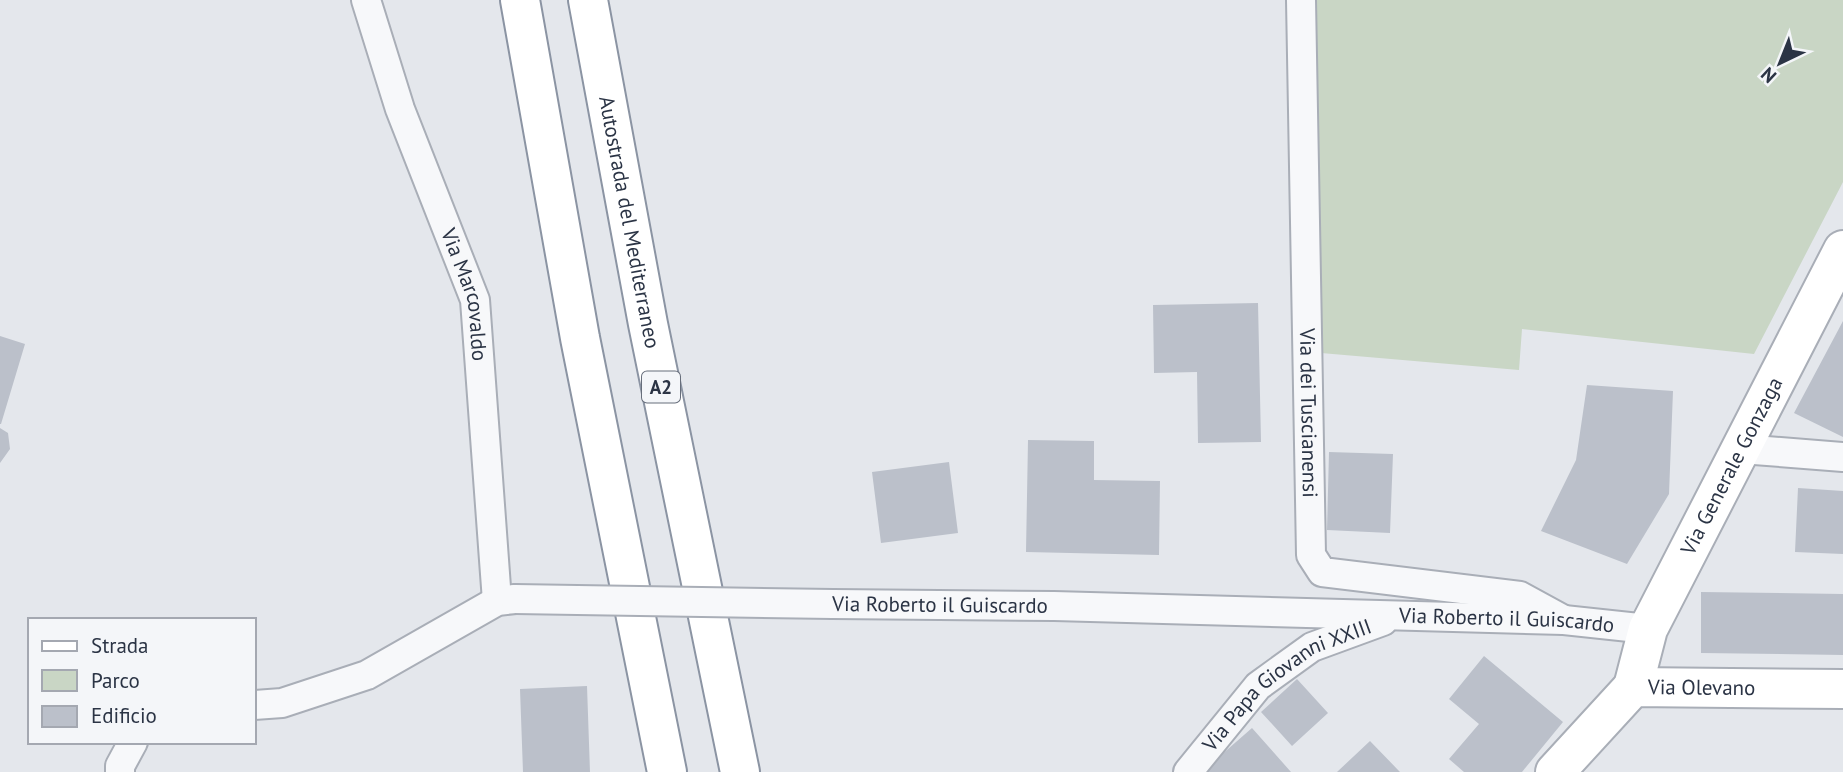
<svg xmlns="http://www.w3.org/2000/svg" width="1843" height="772" font-family="'PT Sans',sans-serif">
<rect width="100%" height="100%" fill="#e4e7ec"/>
<path fill="#c9d6c5" d="M1316,0H1843V182L1754,354L1522,329L1519,370L1321,353Z"/>
<path fill="#bbc0ca" d="M1258,303L1261,442L1198,443L1197,372L1154,373L1153,305Z
M1843,321V437L1794,413Z
M0,336L25,344L1,424H0Z
M1587,385L1673,391L1669,494L1627,564L1541,531L1576,460Z
M0,428L8,433L10,449L0,463Z
M1028,440L1094,441V480L1160,481L1159,555L1026,552Z
M1329,452L1393,454L1390,533L1327,530Z
M949,462L958,533L881,543L872,472Z
M1798,488L1843,491V554L1795,552Z
M1701,592L1843,594V655L1701,653Z
M1484,656L1563,722L1522,772H1464L1449,759L1479,724L1449,699Z
M1297,679L1328,713L1292,746L1261,712Z
M587,686L590,772H523L520,689Z
M1252,728L1291,772H1206L1204,770Z
M1370,741L1400,772H1337Z"/>
<g fill="none" stroke-linecap="round" stroke-linejoin="round">
<defs>
<g id="street">
<path id="s1" d="M366,0L400,109L475,300L497,601"/>
<path id="s2" d="M1301,0L1311,555L1322,572L1520,596L1564,620"/>
<path d="M1741,449L1843,457"/>
<path id="s3" d="M833,604L1054,606L1564,620L1648,629"/>
<path d="M254,705L282,703L367,675L497,601L515,599"/>
<path d="M120,772V766L133,742"/>
<path id="s4" d="M1188,772L1258,686L1312,647L1383,621"/>
</g>
<g id="secondary">
<path id="s5" d="M1633,687L1648,629L1843,250"/>
<path id="s6" d="M1555,772L1633,687L1843,689"/>
</g>
<g id="highway">
<path d="M520,0L580,338L667,772"/>
<path id="s7" d="M588,0L648,324L740,772"/>
</g>
</defs>
<use href="#street" stroke="#a9aeb7" stroke-width="32"/>
<use href="#secondary" stroke="#a9aeb7" stroke-width="42"/>
<use href="#highway" stroke="#8b94a3" stroke-width="42"/>
<use href="#street" stroke="#f7f8fa" stroke-width="28"/>
<use href="#secondary" stroke="#fff" stroke-width="38"/>
<use href="#highway" stroke="#fff" stroke-width="38"/>
<defs>
<path id="street-bridge" d="M515,599L833,604"/>
</defs>
<use href="#street-bridge" stroke="#a9aeb7" stroke-width="32" stroke-linecap="butt"/>
<use href="#street-bridge" stroke="#f7f8fa" stroke-width="28"/>
</g>
<g text-anchor="middle" stroke-width="6" stroke-linejoin="round" paint-order="stroke">
<rect fill="#f4f6f9" stroke="#676e7b" stroke-width="2" x="642" y="371.5" width="38" height="31" rx="5"/>
<g font-size="19" font-weight="bold" fill="#2b3445">
<text x="661" y="394">A2</text>
</g>
<g font-size="21" fill="#2b3445" stroke="#f4f6f9">
<text dy="7" stroke="none"><textPath href="#s7" startOffset="226">Autostrada del Mediterraneo</textPath></text>
<text dy="7" stroke="none"><textPath href="#s1" startOffset="312">Via Marcovaldo</textPath></text>
<text dy="7" stroke="none"><textPath href="#s2" startOffset="413">Via dei Tuscianensi</textPath></text>
<text dy="7" stroke="none"><textPath href="#s5" startOffset="243">Via Generale Gonzaga</textPath></text>
<text dy="7" stroke="none"><textPath href="#s3" startOffset="107">Via Roberto il Guiscardo</textPath></text>
<text dy="7" stroke="none"><textPath href="#s3" startOffset="674">Via Roberto il Guiscardo</textPath></text>
<text dy="7" stroke="none"><textPath href="#s6" startOffset="184">Via Olevano</textPath></text>
<text dy="7" stroke="none"><textPath href="#s4" startOffset="135">Via Papa Giovanni XXIII</textPath></text>
</g>
</g>
<rect x="28" y="618" width="228" height="126" fill="#f4f6f9" stroke="#a4a8b1" stroke-width="2"/>
<rect x="42" y="641" width="35" height="10" fill="#ffffff" stroke="#a4a8b1" stroke-width="2"/>
<text x="91" y="653" font-size="21" fill="#2b3445">Strada</text>
<rect x="42" y="670" width="35" height="21" fill="#c9d6c5" stroke="#a4a8b1" stroke-width="2"/>
<text x="91" y="688" font-size="21" fill="#2b3445">Parco</text>
<rect x="42" y="706" width="35" height="21" fill="#bbc0ca" stroke="#a4a8b1" stroke-width="2"/>
<text x="91" y="723" font-size="21" fill="#2b3445">Edificio</text>
<g transform="translate(1780 63) rotate(223)" stroke="#f4f6f9" stroke-width="5" paint-order="stroke">
<path d="M0-5L12 26L0 18L-12 26Z" fill="#2b3445"/>
<text y="-10" font-size="19" font-weight="bold" text-anchor="middle" fill="#2b3445">N</text>
</g>
</svg>
